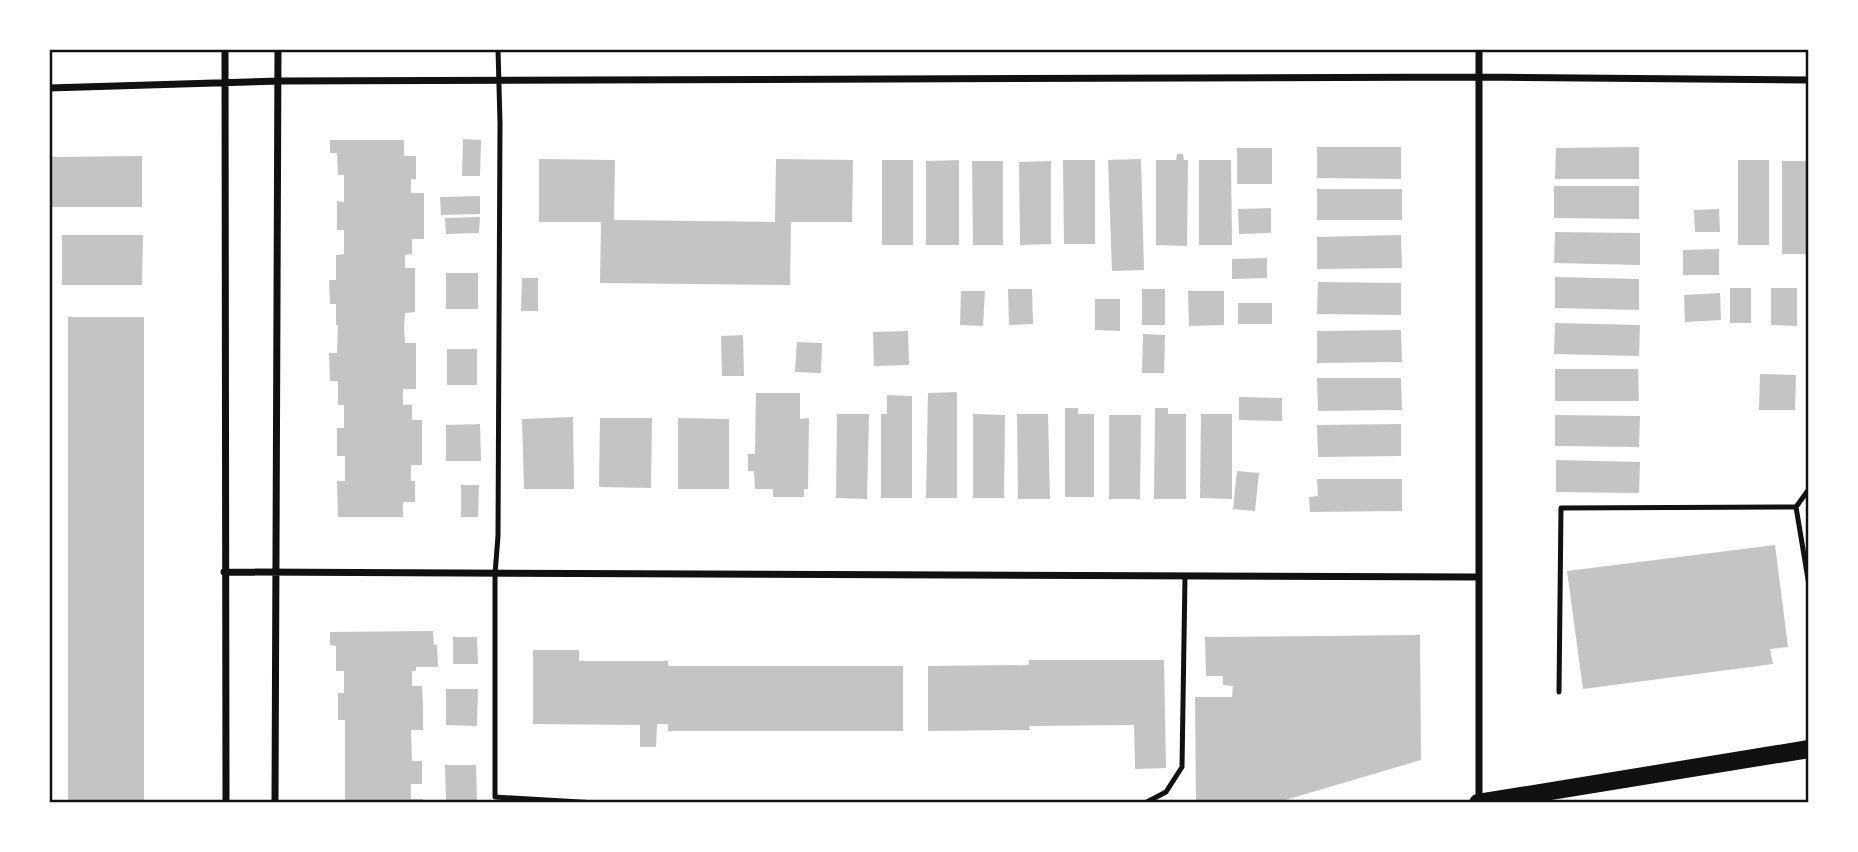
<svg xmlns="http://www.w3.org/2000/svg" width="1858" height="852" font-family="'Space Grotesk',sans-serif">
<rect width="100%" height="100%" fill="#fff"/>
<path fill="#c4c4c4" d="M463,139L481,140L480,176H462Z
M330,140H404V156H416V179H411V193H424V239H412V254L405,255V268H415V312L405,313L404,328L405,343H416V389H403V405H412V420H422V465H411V481H415V502H403V517H338L337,481H345V456H337V428H344V405H338V381H330L329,353H337L338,325H336V304H330L329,280H336V255L344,254V230H337V201L344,202V175H338L337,153H330Z
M1317,147H1401V179L1317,178Z
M1639,147V179H1555L1556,148Z
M1237,148H1272V184H1237Z
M1177,154H1183L1184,160H1188L1187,246L1156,245V160H1176Z
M142,156V207H51V157Z
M539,159L615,160L614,220L775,222L776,159L853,160L852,222H791L790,285L600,283L601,222H539Z
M1141,159L1144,270L1112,271L1108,160Z
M882,160H913V245H882Z
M959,160V245H926V161Z
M1063,160H1095V244H1064Z
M1199,160H1231L1232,245H1199Z
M1738,160H1769V245H1738Z
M972,161H1003V245H973Z
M1051,161V244L1020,245L1019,162Z
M1782,161H1809V254H1782Z
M1554,186H1639V219L1554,218Z
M1317,189H1402V220H1317Z
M480,196V214L441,215L440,197Z
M1271,208V233L1239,234L1238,209Z
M1719,209L1720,232H1695L1694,210Z
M480,217L479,233L446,234L445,218Z
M1555,232L1640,233V265L1554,263Z
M62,235H143L142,285H62Z
M1401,235L1402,268L1317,269V237Z
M1719,249V275H1683V250Z
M1267,258V278L1232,279V259Z
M446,273H478V309H446Z
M1555,277L1639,279V310L1555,308Z
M522,278H538V311H521Z
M1318,282L1401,283V315L1317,314Z
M1730,288H1751V323H1730Z
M1771,288H1797V326L1771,325Z
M1008,289H1032L1033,324L1009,325Z
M1142,289H1165V325H1142Z
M961,291H985L983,326L960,325Z
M1188,291H1224V325L1189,326Z
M1720,293L1721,320L1685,322L1684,295Z
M1095,299H1120V331L1095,330Z
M1238,303H1272V324H1238Z
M68,317H144V803H68Z
M1555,323L1640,325L1639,356L1554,354Z
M1401,330L1402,362L1317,363V331Z
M908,331L909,365L874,366L873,332Z
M1143,334L1165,335L1164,373H1142Z
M743,335L744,376H722L721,336Z
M797,342L822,343L821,373L795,372Z
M447,349H477V385H447Z
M1555,369H1638L1639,401H1555Z
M1760,374L1796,375L1795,410H1759Z
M1317,378H1401L1402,410L1318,411Z
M957,392V498H926L928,393Z
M756,393H800V419L809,418L808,489H804V497H773V489H755L754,471H748V454H755Z
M887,395L912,396V498H881V414H887Z
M1239,397L1282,398V421L1239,420Z
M1065,408H1078V414H1094V497H1065Z
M1155,408H1168V414H1186V499H1154Z
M837,414H869L867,499L836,498Z
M973,414L1005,415L1004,498H973Z
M1017,414H1048L1050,499H1018Z
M1201,414H1232V499L1200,498Z
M1109,415H1141L1140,499H1109Z
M1555,415L1640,416L1639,447L1555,446Z
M573,417L574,489H524L522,419Z
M600,418H652L651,488L599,487Z
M678,418L729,419V489H678Z
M480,424L481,461H446V425Z
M1401,424V456L1318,457L1317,425Z
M1556,460L1640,462L1639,493L1556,492Z
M1237,471L1259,473L1255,511L1233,509Z
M1317,479H1402V511L1310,512L1309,497L1318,496Z
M461,485H479L478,517H461Z
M1775,545L1788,647L1770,649L1773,664L1583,689L1567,571Z
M433,631L434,645H437L438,667H416V671H412V686H422L423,706V730H411L412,761H422V784H411V799H423V803H345V720H338V693H344V671H336V646L330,645V632Z
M1420,635L1421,760L1275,803H1196L1195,697H1232L1233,686L1223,685V676H1206L1205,637Z
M453,637H477L478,664H453Z
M533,650H579V661H668V666H903V731H668V724H657L656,747H640V725L533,724Z
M1029,660H1164L1166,768L1135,769L1134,725L1029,726L1030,730L928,731V666L1029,665Z
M446,689H478L477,726L446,725Z
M445,765H476L477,801L446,802Z"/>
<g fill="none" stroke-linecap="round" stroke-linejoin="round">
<path stroke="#111" stroke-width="5" d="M498,49L500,123L498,536L495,574V797L597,803
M1809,489L1796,507L1809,585
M1559,692L1561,508L1796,507
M985,803H1018
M1145,803L1166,792L1182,767L1185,576"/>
<path stroke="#111" stroke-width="7" d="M225,49L226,803
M49,88L278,81L1480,77L1809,80
M224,572L1477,577
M1479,801V49
M275,803L278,49"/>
<path stroke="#111" stroke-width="18" d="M1478,803L1809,749"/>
</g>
<rect width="1858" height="852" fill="none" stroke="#ffffff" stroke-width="102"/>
<rect x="51" y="51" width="1756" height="750" fill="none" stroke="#111" stroke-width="2.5"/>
</svg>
